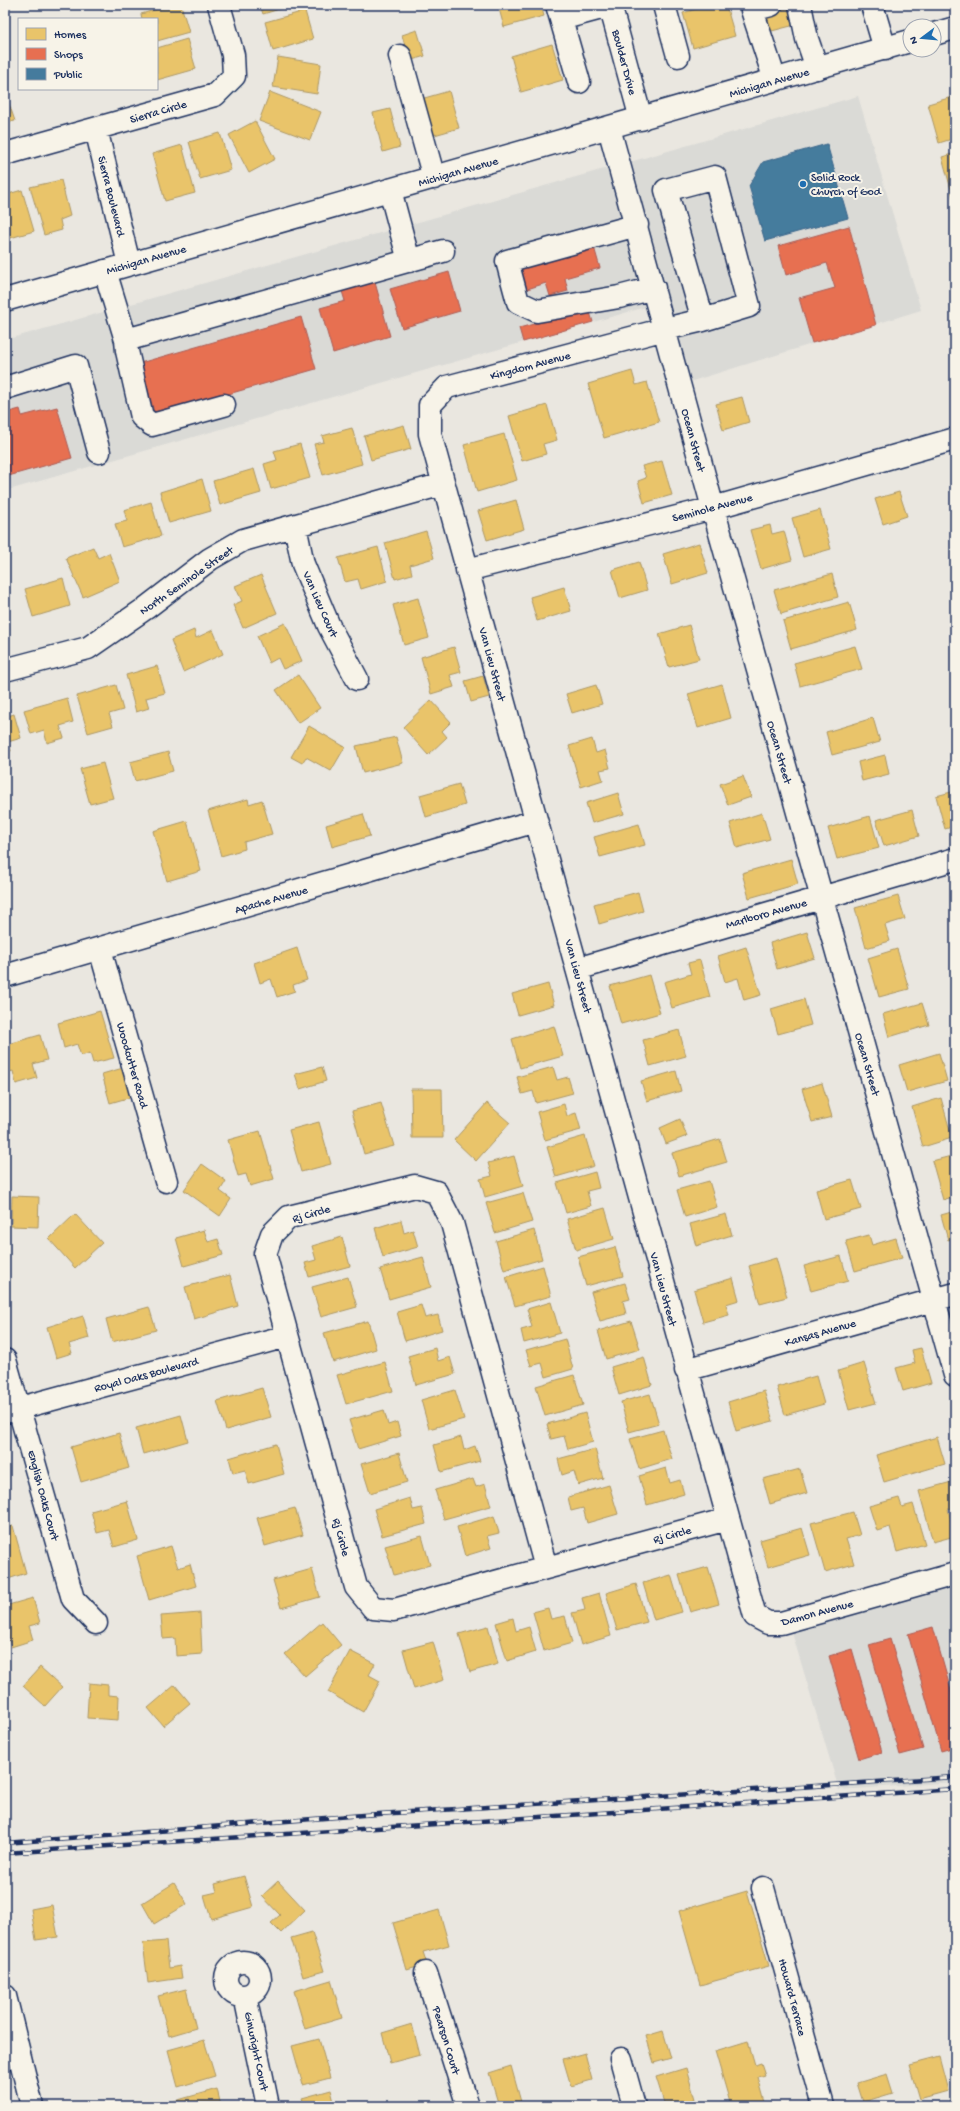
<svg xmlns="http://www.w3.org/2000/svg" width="960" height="2111" font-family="'Gochi Hand',sans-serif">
<rect width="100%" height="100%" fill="#eae7e0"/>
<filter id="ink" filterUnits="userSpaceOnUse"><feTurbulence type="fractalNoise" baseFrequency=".025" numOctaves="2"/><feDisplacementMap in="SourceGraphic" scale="8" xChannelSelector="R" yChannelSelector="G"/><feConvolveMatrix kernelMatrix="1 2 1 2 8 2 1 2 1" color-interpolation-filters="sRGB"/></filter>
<g filter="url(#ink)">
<path fill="#dadad6" d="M858,96L921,310L689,382L630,162Z
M611,167L649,306L5,491V340Z
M955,1583V1782L839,1790L791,1629Z"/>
<path fill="#e9c46a" stroke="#ab9766" d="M131,5H144L132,8Z
M172,5H181L189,32L157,41V19H142L141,14Z
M260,5H293L263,14Z
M333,5H346L334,8Z
M498,5H541L544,16L504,27Z
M710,5H726L735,36L693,48L683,13Z
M791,7L795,25L764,33L760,15Z
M305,11L313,39L273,51L265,22Z
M417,30L425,56L409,61L402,35Z
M187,39L196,69L157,80V48Z
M552,44L563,80L521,92L511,56Z
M278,57L321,64L317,94L273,87Z
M449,91L459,128L431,136L421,99Z
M5,92L15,121L5,123Z
M270,92L321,112L310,140L259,121Z
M952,97L955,107V138L939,143L928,104Z
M390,109L400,147L383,152L373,113Z
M255,121L275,159L249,173L229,135Z
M220,133L231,170L200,179L189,142Z
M182,145L195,193L165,201L152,154Z
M955,153V200H954L942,157Z
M61,180L70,216L60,220L62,230L44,235L30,187Z
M22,190L34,231L7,239L5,195Z
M632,371L636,385L647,382L659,422L604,438L588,384Z
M742,397L749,422L723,430L716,404Z
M547,405L557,440L543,444L546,454L522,461L509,416Z
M404,425L411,449L371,460L364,436Z
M352,428L362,464L323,475L314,444L324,442L322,436Z
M504,434L517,480L477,492L464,445Z
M300,444L310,478L271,489L264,464L277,460L274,451Z
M662,461L672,495L644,503L638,481L646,478L642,466Z
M254,469L261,493L220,505L213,481Z
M202,479L211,511L169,523L160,492Z
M899,492L907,516L883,524L875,499Z
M516,500L524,529L487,540L478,511Z
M151,502L161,536L122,547L115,524L127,521L124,510Z
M820,510L831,549L803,557L792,518Z
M770,525L772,534L784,531L792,560L761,569L750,530Z
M426,531L434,558L410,565L412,574L395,579L385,543Z
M699,543L708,573L672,584L663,554Z
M93,547L98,558L109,553L120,581L83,597L66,558Z
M378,547L387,581L361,589L358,579L345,582L338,558Z
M639,562L647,590L620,598L612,570Z
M832,574L838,597L781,614L774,590Z
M261,575L277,613L243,628L233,605L242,601L235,586Z
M63,578L70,606L33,617L25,589Z
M564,587L571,611L537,621L530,597Z
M418,598L429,638L404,645L393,605Z
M849,602L857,630L791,649L783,621Z
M5,617L9,630L5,631Z
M285,623L302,661L283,669L278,658L269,663L257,636Z
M689,625L699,659L669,667L659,634Z
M194,630L196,638L213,630L223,654L183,672L171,640Z
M855,646L862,669L800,686L794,663Z
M454,647L461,672L450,675L454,687L431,694L421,657Z
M157,666L165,693L146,698L149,708L136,712L126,675Z
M298,675L320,708L298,723L276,690Z
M483,676L489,697L471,702L465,681Z
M722,684L731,718L698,728L688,694Z
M116,685L123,710L109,714L113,726L88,733L77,696Z
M596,685L602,704L572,713L566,694Z
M67,698L73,722L60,726L64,738L47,743L44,730L31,734L24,710Z
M431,700L451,722L442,731L447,737L428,755L403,727Z
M14,714L21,738L8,742L11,751L5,753V717Z
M873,718L880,742L832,755L826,732Z
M309,726L345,747L331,771L306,757L302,763L291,757Z
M396,737L403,763L363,773L356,746Z
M592,739L596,753L605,750L610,768L600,770L603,780L581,787L569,746Z
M168,752L173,771L135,781L130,762Z
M885,755L889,774L862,781L858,762Z
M103,763L113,798L90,804L80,769Z
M743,776L751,797L728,805L720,784Z
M459,784L465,805L426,817L420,795Z
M955,791V826L945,829L936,796Z
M618,793L624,814L592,823L586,803Z
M248,799L249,804L262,800L272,834L244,842L245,849L221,856L208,811Z
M912,810L919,836L884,846L876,820Z
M762,813L770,839L737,848L730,823Z
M363,814L370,836L332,847L326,825Z
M870,816L879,848L837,859L828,828Z
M187,821L201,871L167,881L153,831Z
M639,824L645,845L600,857L594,837Z
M5,843L8,855L5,856Z
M791,859L798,884L749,898L742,873Z
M638,892L643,911L599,924L594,904Z
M898,896L905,919L885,925L890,941L866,948L855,908Z
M807,932L815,958L777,969L770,943Z
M746,947L761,995L744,1000L738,978L725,982L718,956Z
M297,948L307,980L293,985L295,991L277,997L271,979L260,983L254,963Z
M897,949L909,989L879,997L868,958Z
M700,960L710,997L672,1008L664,982L691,974L688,963Z
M649,975L660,1013L621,1024L610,986Z
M548,984L554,1005L518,1015L512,994Z
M804,999L811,1025L778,1034L771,1009Z
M922,1003L929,1025L889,1037L883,1014Z
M100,1011L114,1058L93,1063L90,1053L81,1056L77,1044L64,1048L58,1023Z
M554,1026L563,1056L520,1068L512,1039Z
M679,1030L686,1056L650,1066L643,1040Z
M40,1035L47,1060L33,1064L37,1078L16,1084L13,1071L5,1073V1045Z
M939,1053L947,1081L907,1092L899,1065Z
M322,1067L326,1081L300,1089L295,1074Z
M553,1067L557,1080L568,1077L573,1093L536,1103L533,1091L522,1094L517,1077Z
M123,1068L131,1097L110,1103L102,1074Z
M676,1071L681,1091L647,1101L641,1081Z
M822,1083L832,1117L812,1122L802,1089Z
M411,1089H442L443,1138H412Z
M941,1098L952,1138L923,1147L912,1107Z
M381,1103L394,1146L364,1154L352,1111Z
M487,1103L510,1123L476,1161L454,1140Z
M564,1104L567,1116L576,1113L581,1130L545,1140L537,1112Z
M680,1119L687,1136L666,1144L660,1128Z
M319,1122L331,1164L301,1172L289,1130Z
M260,1131L274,1179L250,1186L246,1174L238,1176L228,1140Z
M585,1136L594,1166L556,1177L547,1147Z
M720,1139L727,1162L679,1176L672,1153Z
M955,1155V1196L943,1200L932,1161Z
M514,1156L523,1186L485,1197L480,1179L492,1176L488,1163Z
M202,1164L226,1181L220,1191L231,1199L220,1216L184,1190Z
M595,1172L599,1188L587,1191L591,1206L566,1213L557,1183Z
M852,1180L861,1209L824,1219L816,1190Z
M709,1181L717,1207L685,1217L677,1190Z
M523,1193L532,1222L495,1233L486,1203Z
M12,1196L39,1197L38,1227L11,1226Z
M605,1208L614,1239L576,1250L567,1219Z
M955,1211V1238L948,1240L941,1215Z
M75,1214L102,1243L75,1268L49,1239Z
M726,1214L732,1235L696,1246L690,1224Z
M401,1220L404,1233L413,1230L418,1247L383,1257L375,1228Z
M204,1230L208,1242L218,1239L223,1255L184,1266L176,1238Z
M534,1230L542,1259L504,1270L496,1241Z
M869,1235L872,1245L896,1238L902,1258L855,1271L846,1241Z
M342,1237L350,1266L309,1277L305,1263L316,1260L312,1246Z
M615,1247L623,1276L586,1286L578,1257Z
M841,1256L848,1281L811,1291L804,1266Z
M423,1257L431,1287L389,1299L380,1269Z
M776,1258L787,1297L760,1304L749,1266Z
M543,1266L551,1296L515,1306L506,1277Z
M230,1275L238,1306L194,1319L185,1287Z
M348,1277L357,1307L321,1317L312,1287Z
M733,1278L739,1300L726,1304L729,1315L703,1322L694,1290Z
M625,1283L630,1299L623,1301L626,1314L600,1321L591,1292Z
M551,1302L560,1333L524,1343L521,1330L532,1327L527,1309Z
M421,1305L425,1318L438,1315L442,1330L405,1341L397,1312Z
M149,1307L156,1330L112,1342L106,1319Z
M83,1316L89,1338L69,1344L72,1353L56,1358L47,1327Z
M368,1321L376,1349L333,1362L324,1333Z
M631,1321L640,1349L606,1359L598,1331Z
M565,1339L573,1369L546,1377L542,1363L531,1366L526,1350Z
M435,1348L438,1361L450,1357L455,1374L416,1385L408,1356Z
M921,1348L931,1383L903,1391L896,1368L915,1363L912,1350Z
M644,1357L652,1385L619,1395L611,1367Z
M385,1362L393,1391L346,1404L337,1375Z
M864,1363L876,1403L849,1410L838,1371Z
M574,1375L583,1405L545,1416L536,1386Z
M816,1376L824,1404L785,1415L777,1387Z
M262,1388L271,1417L226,1430L217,1401Z
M455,1390L464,1419L429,1429L421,1400Z
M764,1391L773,1421L736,1431L728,1402Z
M650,1394L659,1424L629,1432L621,1402Z
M384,1410L388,1425L397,1422L401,1436L358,1449L349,1420Z
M585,1413L593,1442L568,1449L564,1436L551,1439L547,1424Z
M181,1415L188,1441L143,1454L136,1428Z
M663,1430L672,1459L639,1469L630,1439Z
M119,1433L129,1468L81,1482L71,1447Z
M461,1437L464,1450L475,1446L480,1461L441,1472L434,1445Z
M937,1437L945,1464L884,1482L876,1455Z
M276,1444L284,1474L249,1484L245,1470L233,1473L229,1458Z
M595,1449L603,1478L578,1485L574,1471L562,1475L558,1459Z
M399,1453L407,1482L370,1493L361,1464Z
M666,1468L670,1483L680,1480L684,1494L647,1505L639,1476Z
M800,1469L807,1493L770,1504L763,1479Z
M473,1479L476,1487L485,1484L491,1506L444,1519L435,1490Z
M955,1481V1507L948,1509L955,1536L933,1542L919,1491Z
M609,1485L618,1514L587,1523L583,1508L571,1511L568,1497Z
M410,1498L413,1510L422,1508L426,1524L382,1536L374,1509Z
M899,1498L902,1507L913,1504L925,1544L897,1552L890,1527L877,1531L869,1506Z
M127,1501L138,1540L114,1547L109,1530L97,1533L91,1511Z
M295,1508L303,1535L265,1546L257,1518Z
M853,1512L860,1535L846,1539L854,1564L825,1572L811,1523Z
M494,1516L499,1533L487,1536L491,1548L465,1556L457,1527Z
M13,1526L26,1573L5,1580V1528Z
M802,1528L810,1555L768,1567L760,1540Z
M422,1536L430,1565L394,1575L385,1546Z
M171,1546L178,1568L190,1564L196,1586L149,1600L137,1556Z
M708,1567L719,1604L690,1612L679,1575Z
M312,1569L320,1597L281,1608L273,1580Z
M671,1575L682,1612L654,1620L643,1583Z
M636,1584L647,1622L617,1630L606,1593Z
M599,1593L611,1636L581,1645L572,1613L585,1610L582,1598Z
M33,1598L40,1623L29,1626L33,1640L11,1647L5,1626V1606Z
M548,1608L551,1619L565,1616L572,1643L544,1651L533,1612Z
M200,1613L202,1654L176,1656L175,1638L163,1639L161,1616Z
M513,1618L516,1631L529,1627L536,1652L507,1661L496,1623Z
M322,1622L341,1645L305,1676L285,1654Z
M488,1626L498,1664L470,1672L459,1634Z
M433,1642L444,1680L414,1689L403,1650Z
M350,1651L375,1664L369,1675L380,1681L363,1712L328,1692Z
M40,1667L62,1687L45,1706L23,1686Z
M89,1683L108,1685V1695L119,1696L118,1720L87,1718Z
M175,1685L190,1703L163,1726L148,1708Z
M244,1876L253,1907L211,1919L204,1895L217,1892L215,1884Z
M278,1881L305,1910L281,1933L271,1923L280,1915L262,1896Z
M174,1883L187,1904L154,1924L142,1903Z
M747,1891L769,1966L700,1985L679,1911Z
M52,1905L58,1937L36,1940L31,1909Z
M439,1910L449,1945L423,1952L427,1964L407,1970L393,1923Z
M312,1932L324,1971L303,1977L291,1938Z
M166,1941L169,1968L180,1966L182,1978L148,1983L143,1943Z
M331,1980L342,2018L305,2029L294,1991Z
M186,1989L196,2028L169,2036L158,1996Z
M412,2024L420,2055L390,2063L382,2033Z
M663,2031L671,2058L654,2063L646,2036Z
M319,2039L330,2078L303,2085L292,2046Z
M204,2040L215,2076L178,2087L168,2050Z
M748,2041L755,2065L761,2063L765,2075L758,2077L766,2106H731L715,2051Z
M585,2053L592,2080L571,2086L563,2059Z
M939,2057L948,2091L919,2099L909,2065Z
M511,2066L521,2102L499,2106L489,2073Z
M686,2068L695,2099L672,2106H665L656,2077Z
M887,2074L893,2093L863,2102L857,2083Z
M217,2089L221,2106H173L171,2102Z
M331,2090L335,2106H305L302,2098Z"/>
<path fill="#e76f51" stroke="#aa5c55" d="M849,226L876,325L812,343L799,298L835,288L827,263L786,275L778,246Z
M594,247L600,268L565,278L568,291L550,296L546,283L521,291L515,269Z
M449,272L460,311L402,328L390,289Z
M374,279L390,336L333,353L320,308L345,301L341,288Z
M589,309L593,322L523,342L519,328Z
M301,317L316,369L155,415L140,363Z
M57,407L72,458L5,477V413L20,409L22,416Z
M933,1627L955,1705V1747L941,1751L908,1634Z
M890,1639L923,1749L900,1755L869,1645Z
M852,1649L882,1752L859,1759L829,1656Z"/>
<path fill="#457b9d" stroke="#38648a" d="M827,144L848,218L765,241L749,186L763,162Z"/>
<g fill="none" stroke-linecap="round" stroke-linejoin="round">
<defs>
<path id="minor" d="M557,5L561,19L613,5
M610,5L641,119
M664,5L678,56
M771,5L752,10L775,80
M800,5L807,39L817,68
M872,5L885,49
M561,19L579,82
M400,56L434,178
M609,128L713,508L955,1375
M96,129L129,264
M5,154L215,95L234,76L233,55L219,5
M390,190L409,261
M637,225L507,261L518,302L537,311L619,297L654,288
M105,271L126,340L443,251
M703,320L666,190L715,177L749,306L703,320L665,329L447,387L430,405V434L755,1616L768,1623H781L955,1574
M126,340L127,351L142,417L152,425L224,405
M5,388L76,366L99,452
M295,526L303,564L329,626L357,679
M467,570L713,508L955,439
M5,670L88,648L146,608L210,559L243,540L443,484
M100,949L166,1181
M577,969L955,859
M5,976L536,821
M415,1186L436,1192L452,1223L546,1568L394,1610L373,1608L356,1587L265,1254L272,1234L289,1217Z
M5,1360L73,1599L96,1623
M686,1370L955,1294
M5,1412L287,1336
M546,1568L728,1519
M763,1888L823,2106
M226 1979a17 17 0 1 1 34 0a17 17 0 1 1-34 0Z
M426,1973L468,2106
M5,1996L32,2106
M245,1996L268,2106
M621,2059L634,2106"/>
<path id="major" d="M934,34L955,28
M5,300L910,41"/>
</defs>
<use href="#minor" stroke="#1b2f5e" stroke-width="25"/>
<use href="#major" stroke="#1b2f5e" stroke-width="25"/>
<use href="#minor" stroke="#f7f3e8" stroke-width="22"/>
<use href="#major" stroke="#f7f3e8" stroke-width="22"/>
<defs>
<path id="rail" d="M5,1843L363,1815L955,1777
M5,1853L955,1789"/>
</defs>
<use href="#rail" stroke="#1b2f5e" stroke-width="4.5"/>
<use href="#rail" stroke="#f7f3e8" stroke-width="3" stroke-dasharray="9" stroke-linecap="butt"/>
</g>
</g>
<circle fill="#1f6fb2" stroke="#f7f3e8" stroke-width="1.5" cx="803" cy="184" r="4"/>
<g text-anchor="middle" stroke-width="4" stroke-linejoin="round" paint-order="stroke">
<g font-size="12" fill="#1b2f5e" stroke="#f7f3e8">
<text transform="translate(625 62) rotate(75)" y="4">Boulder Drive</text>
<text transform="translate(769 82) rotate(-16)" y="4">Michigan Avenue</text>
<text transform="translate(158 111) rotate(-16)" y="4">Sierra Circle</text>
<text transform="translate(458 171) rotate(-16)" y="4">Michigan Avenue</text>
<text transform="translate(112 196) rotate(76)" y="4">Sierra Boulevard</text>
<text transform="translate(146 259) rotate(-16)" y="4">Michigan Avenue</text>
<text transform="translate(530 365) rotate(-15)" y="4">Kingdom Avenue</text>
<text transform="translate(694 440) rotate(75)" y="4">Ocean Street</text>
<text transform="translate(712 507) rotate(-15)" y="4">Seminole Avenue</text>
<text transform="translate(186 580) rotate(-35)" y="4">North Seminole Street</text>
<text transform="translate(321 604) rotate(66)" y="4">Van Lieu Court</text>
<text transform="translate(493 664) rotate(75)" y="4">Van Lieu Street</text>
<text transform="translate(780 752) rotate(74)" y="4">Ocean Street</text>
<text transform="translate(271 899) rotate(-16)" y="4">Apache Avenue</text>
<text transform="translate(766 913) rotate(-16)" y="4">Marlboro Avenue</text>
<text transform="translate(579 976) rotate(75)" y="4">Van Lieu Street</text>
<text transform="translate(868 1064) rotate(74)" y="4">Ocean Street</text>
<text transform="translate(133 1065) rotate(74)" y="4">Woodcutter Road</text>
<text transform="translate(311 1213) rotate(-16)" y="4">Rj Circle</text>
<text transform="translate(664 1289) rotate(75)" y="4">Van Lieu Street</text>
<text transform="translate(820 1332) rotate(-16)" y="4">Kansas Avenue</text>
<text transform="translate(146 1374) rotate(-15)" y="4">Royal Oaks Boulevard</text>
<text transform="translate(44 1495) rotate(75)" y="4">English Oaks Court</text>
<text transform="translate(672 1534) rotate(-15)" y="4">Rj Circle</text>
<text transform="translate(342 1537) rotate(75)" y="4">Rj Circle</text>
<text transform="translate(817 1612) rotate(-15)" y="4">Damon Avenue</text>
<text transform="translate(793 1997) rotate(75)" y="4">Howard Terrace</text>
<text transform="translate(447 2040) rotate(73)" y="4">Pearson Court</text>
<text transform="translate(257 2051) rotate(78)" y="4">Ginwright Court</text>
</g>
<g font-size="12" fill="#1b2f5e" stroke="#f7f3e8" text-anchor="start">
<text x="811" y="181">Solid Rock<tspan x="811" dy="14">Church of God</tspan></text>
</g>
</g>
<rect width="960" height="2111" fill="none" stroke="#f7f3e8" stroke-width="20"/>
<rect x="10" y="10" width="940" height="2091" fill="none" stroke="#1b2f5e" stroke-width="1.5" filter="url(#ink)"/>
<rect x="18" y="18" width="140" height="72" fill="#f7f3e8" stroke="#9fa5b1"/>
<rect x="26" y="28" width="20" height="12" fill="#e9c46a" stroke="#9fa5b1"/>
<text x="54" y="38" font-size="12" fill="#1b2f5e">Homes</text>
<rect x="26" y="48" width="20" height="12" fill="#e76f51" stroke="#9fa5b1"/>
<text x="54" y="58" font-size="12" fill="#1b2f5e">Shops</text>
<rect x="26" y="68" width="20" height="12" fill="#457b9d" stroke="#9fa5b1"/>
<text x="54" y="78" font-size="12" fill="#1b2f5e">Public</text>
<g transform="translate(922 38) rotate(254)"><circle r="19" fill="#f7f3e8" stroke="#9fa5b1"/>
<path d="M0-3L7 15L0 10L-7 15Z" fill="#1f6fb2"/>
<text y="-6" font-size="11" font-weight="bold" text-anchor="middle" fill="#1b2f5e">N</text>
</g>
</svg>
